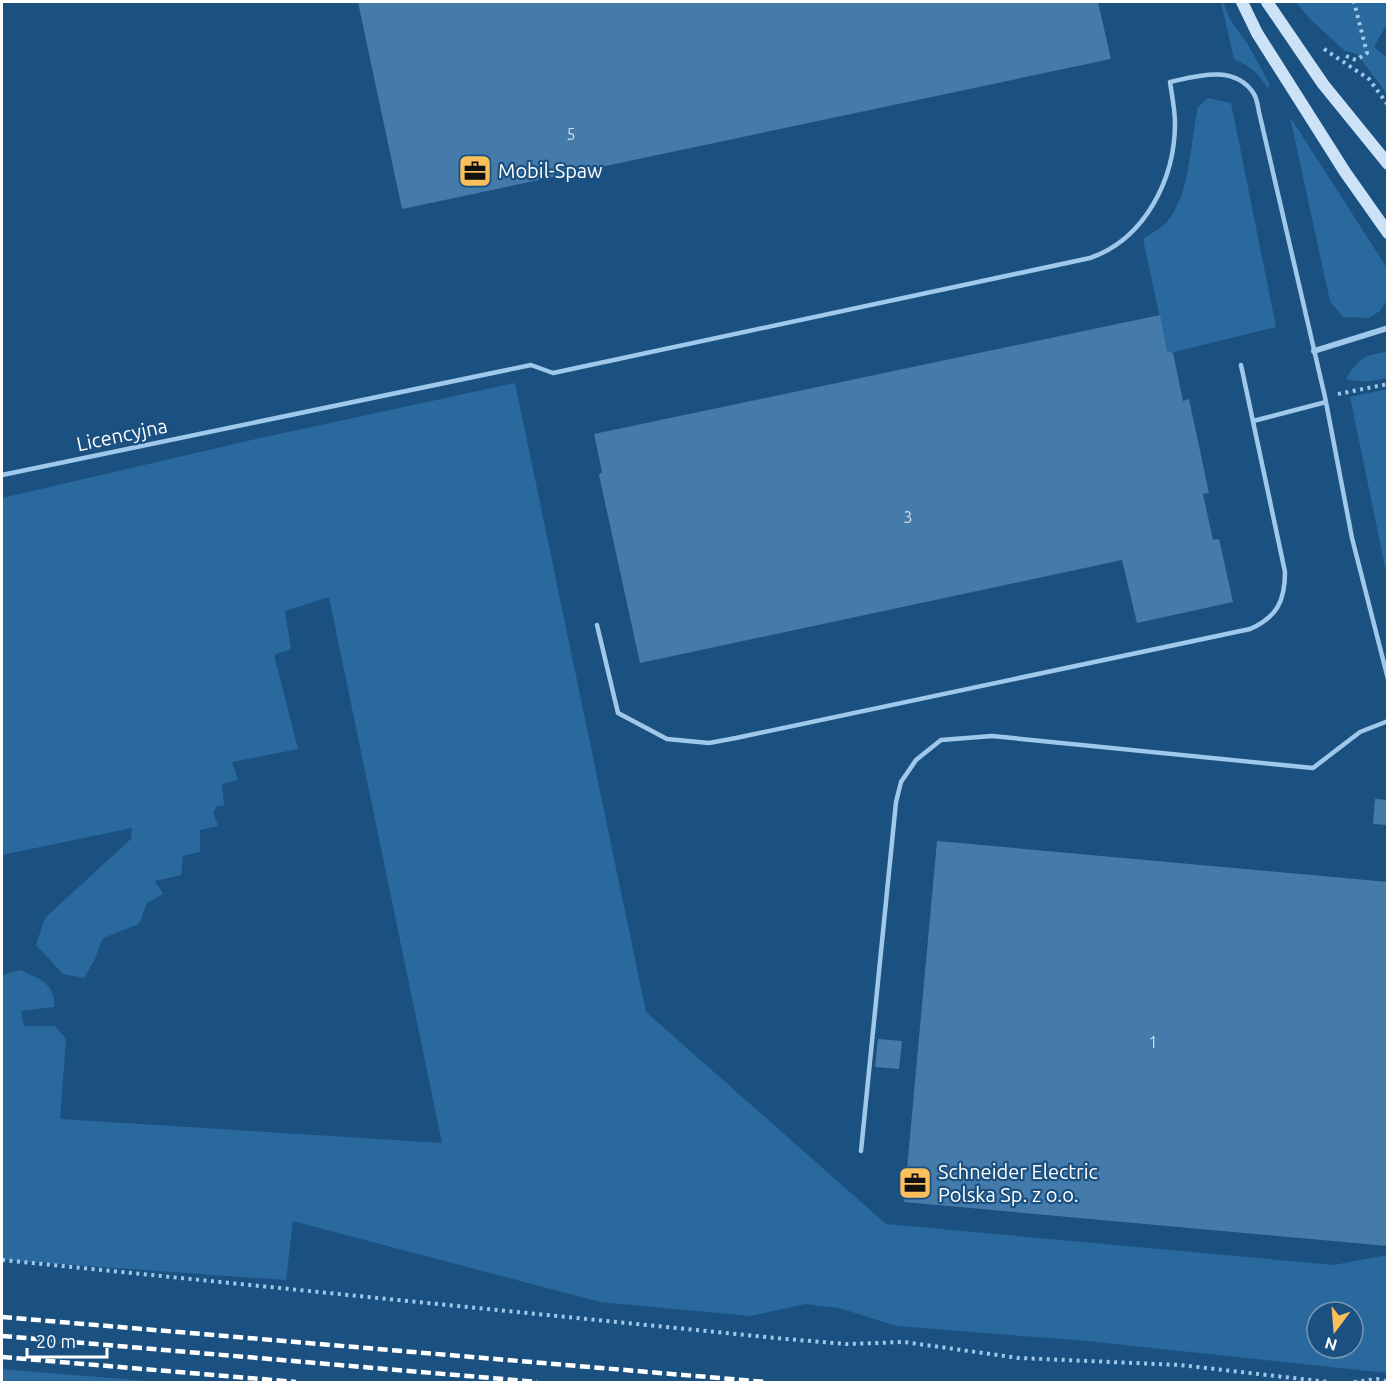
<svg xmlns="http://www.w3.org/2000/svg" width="1389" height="1384" font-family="Ubuntu,sans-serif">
<rect width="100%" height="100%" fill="#1b5181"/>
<path fill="#2a699e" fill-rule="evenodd" d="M1221,2H1223L1231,21L1247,43L1270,85L1268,88C1258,73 1250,66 1234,59Z
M1296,2H1387V24L1374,47L1387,58V94L1357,54L1345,51L1309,18Z
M1208,98L1231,103L1276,327L1170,353V351H1167L1143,239C1150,234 1160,229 1166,223C1191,194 1190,142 1198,107Z
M1290,117L1387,268V300L1380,311L1368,318L1343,317L1330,301Z
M1387,352V378C1373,381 1361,383 1346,379C1358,359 1364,355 1387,352Z
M515,383L646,1012L886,1224L1334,1265L1387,1255V1373L1087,1341L897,1326L839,1308L805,1304L750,1316L600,1302L293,1221L286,1280L2,1260V975L20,970C39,979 56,983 54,1007L21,1011L24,1026H55L66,1039L60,1119L442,1143L329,597L285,611L291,649L274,655L298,749L232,762L238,780L222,784L224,806H217L213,812L218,826L200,830V852L183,856L181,875L155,881L163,894L147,903L139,924L103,938L94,961L84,978L63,974L36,945L45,918L131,839L132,828L2,855V498L256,439ZM1317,1312H1353V1348H1317Z
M1387,389H1388L1387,576L1350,397Z
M2,1369L158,1382H2Z"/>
<path fill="#447bab" d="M358,2H1098L1111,59L402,209Z
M1160,315L1167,351L1173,353L1183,401L1189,399L1209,493L1203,494L1213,540L1219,539L1233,602L1137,623L1122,560L640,663L599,475L602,472L594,434Z
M1375,799L1388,800V825L1373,824Z
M937,841L1388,882V1246L904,1202Z
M878,1039L902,1041L899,1069L875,1067Z"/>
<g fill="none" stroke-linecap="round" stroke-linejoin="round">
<path stroke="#9fc8ea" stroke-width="4" stroke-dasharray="3 4.5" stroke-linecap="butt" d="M1324,49L1369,79L1388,105
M1346,56L1356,60L1367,53L1354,2
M1338,394L1388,384
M2,1260L775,1338L846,1344L904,1342L1019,1358L1180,1365L1328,1382
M1354,1382L1377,1379L1388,1382"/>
<path stroke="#9fc8ea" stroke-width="4.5" d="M1253,421L1326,402
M2,475L531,365L553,373L1090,258C1145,239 1175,179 1175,123C1175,110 1172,96 1170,82C1197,76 1235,64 1254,94C1257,99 1258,107 1259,112L1325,397L1352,538L1388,679
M597,625L618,713L667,739L709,743L736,738L1250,629C1277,617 1285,601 1285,572L1241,365
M861,1151L896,802L901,782L916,760L941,740L992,736L1313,768L1360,732L1388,721"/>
<path stroke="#9fc8ea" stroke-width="6" d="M1314,351L1388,328"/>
<path stroke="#cbe2f7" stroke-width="12" d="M1242,2L1257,33L1345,172L1388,233
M1267,2L1323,84L1388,164"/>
<path stroke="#fff" stroke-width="4.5" stroke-dasharray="10 4.5" stroke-linecap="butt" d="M2,1317L766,1382
M2,1336L537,1382
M2,1357L296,1382"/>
</g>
<defs>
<symbol id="office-square" viewBox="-11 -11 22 22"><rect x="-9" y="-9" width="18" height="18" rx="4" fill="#fbbf5c" stroke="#1b5181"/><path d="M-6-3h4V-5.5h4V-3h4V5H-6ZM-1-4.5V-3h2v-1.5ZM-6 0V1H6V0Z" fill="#111"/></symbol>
</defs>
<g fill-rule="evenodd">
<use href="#office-square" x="456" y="152" width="38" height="38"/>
<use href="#office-square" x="896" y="1164" width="38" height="38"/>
</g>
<g text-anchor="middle" stroke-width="4.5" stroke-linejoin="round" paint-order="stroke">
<g font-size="16" fill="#d0deea">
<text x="571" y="140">5</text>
<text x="908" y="523">3</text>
<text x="1153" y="1048">1</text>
</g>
<g font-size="20" fill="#fff" stroke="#1b5181" text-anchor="start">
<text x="498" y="178">Mobil-Spaw</text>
<text x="938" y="1179">Schneider Electric<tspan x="938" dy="23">Polska Sp. z o.o.</tspan></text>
</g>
<g font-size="20" fill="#fff" stroke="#1b5181">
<text transform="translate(122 435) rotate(-12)" y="7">Licencyjna</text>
</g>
</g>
<rect width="1389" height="1384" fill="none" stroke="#ffffff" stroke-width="6"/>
<g transform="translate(1335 1330) rotate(196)"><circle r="28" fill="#1b5181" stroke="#7697b3" stroke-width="1.5"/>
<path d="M0-4.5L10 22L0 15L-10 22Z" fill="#fbbf5c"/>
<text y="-9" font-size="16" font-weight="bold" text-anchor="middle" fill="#ffffff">N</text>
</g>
<path d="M27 1348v9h80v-9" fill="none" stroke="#ffffff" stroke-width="3"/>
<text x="36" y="1348" font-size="18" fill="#ffffff" stroke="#1b5181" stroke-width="4.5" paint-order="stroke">20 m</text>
</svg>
